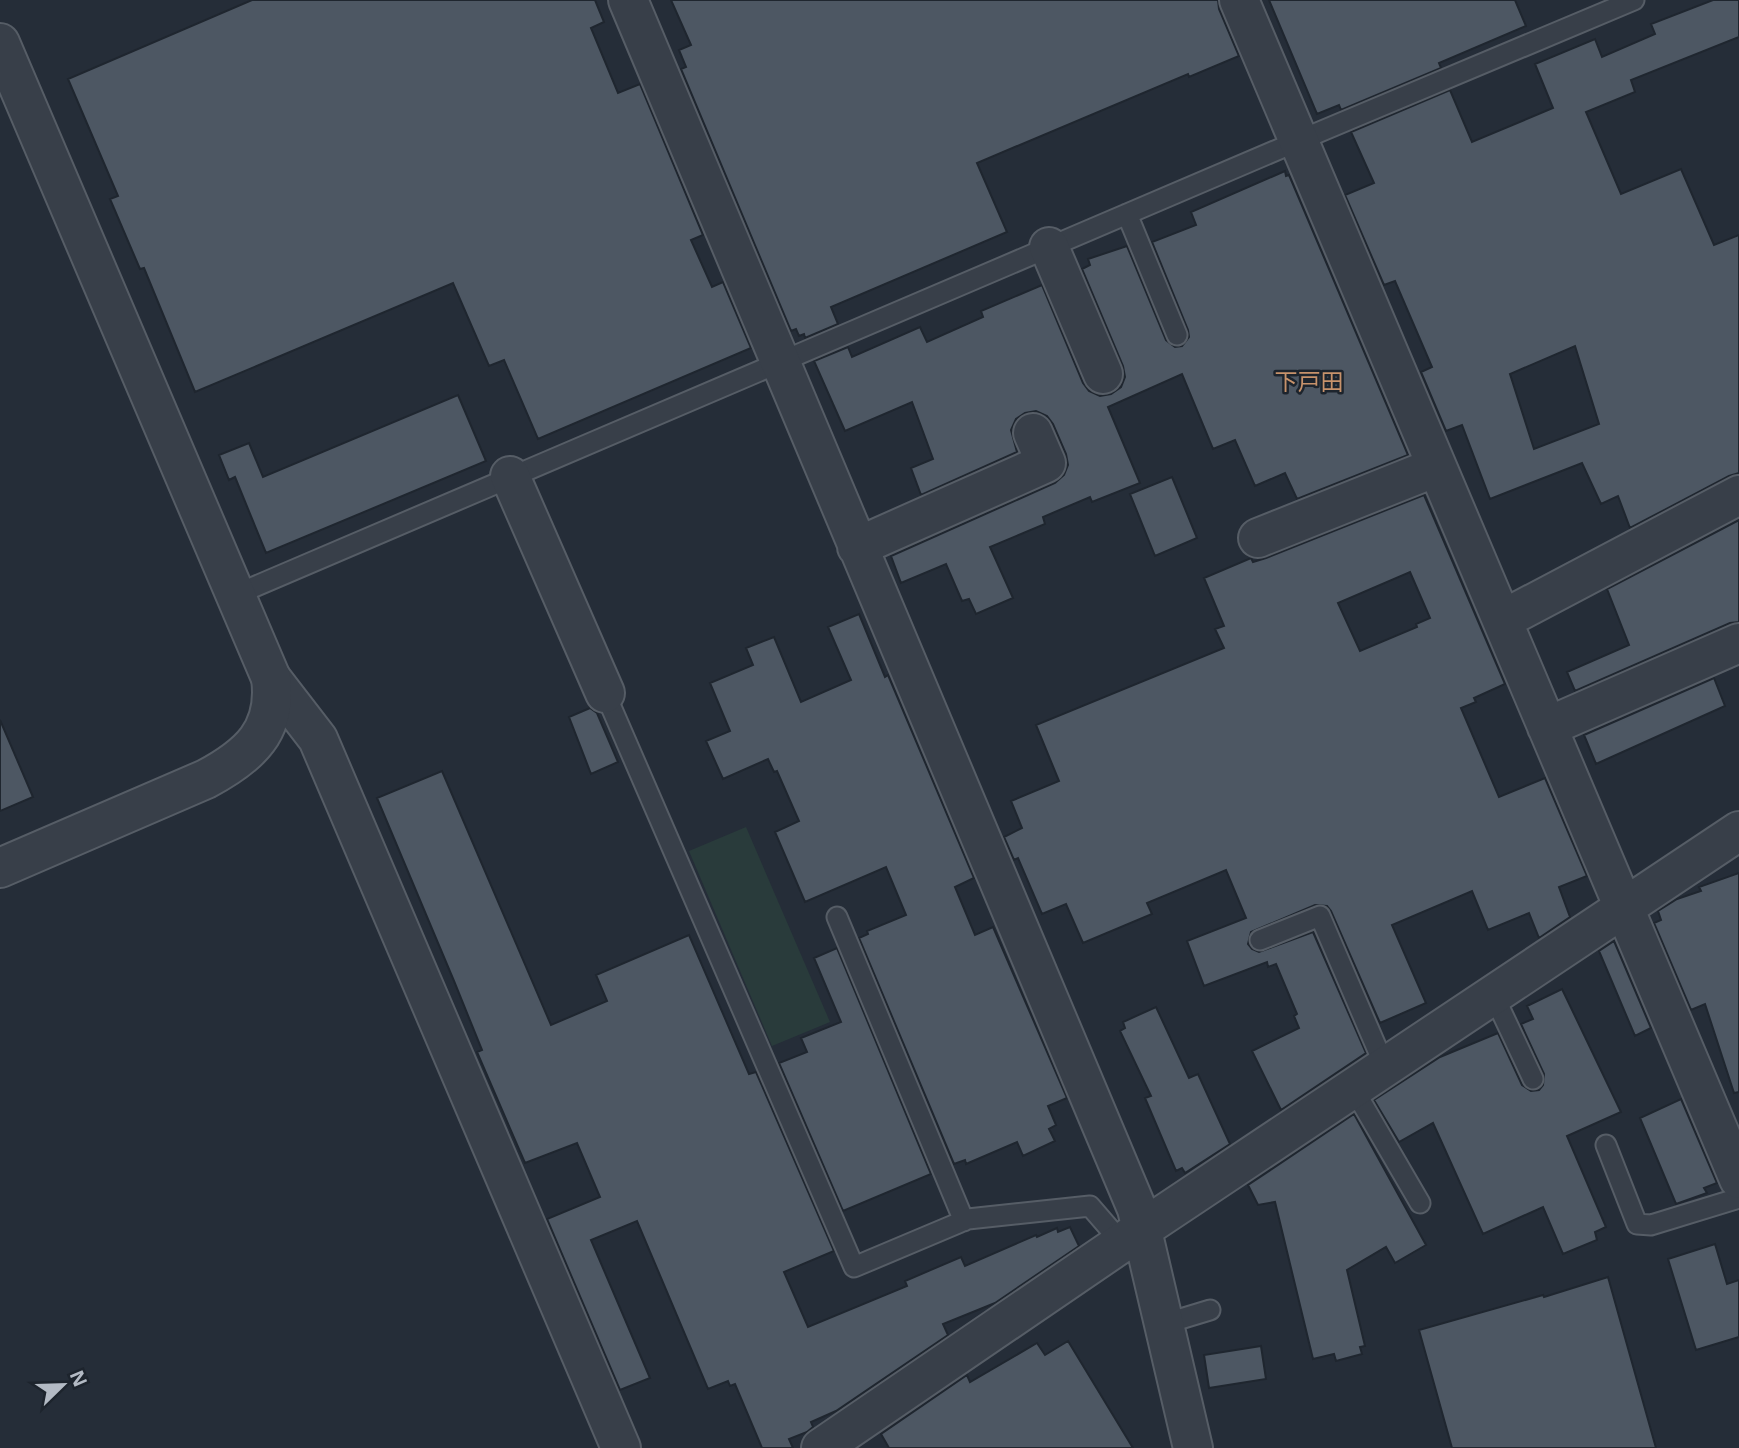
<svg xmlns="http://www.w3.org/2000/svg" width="1739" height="1448" font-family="'Open Sans','Noto Sans JP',sans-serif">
<rect width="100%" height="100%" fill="#252d38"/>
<path fill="#293b3b" d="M746,827L830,1022L772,1046L689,851Z"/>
<path fill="#4d5763" stroke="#1f262f" stroke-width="2" fill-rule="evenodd" d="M252,0H595L604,22L591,28L618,93L640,84L703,235L691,240L712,287L723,282L751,348L538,439L504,360L489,366L453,283L195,392L144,268L140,269L110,199L118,196L68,79Z
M671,0H1218L1219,9L1239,56L1189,77L1188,74L977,163L1007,232L831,307L838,324L805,338L804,334L799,336L796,329L791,331L681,69L686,67L679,50L691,45Z
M1269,0H1515L1526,26L1439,63L1441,68L1341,110L1339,105L1317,114Z
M1713,0H1739V37L1631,80L1635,92L1586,112L1621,194L1681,169L1714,245L1739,235V473L1729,476L1630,528L1618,496L1601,504L1582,463L1490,499L1462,425L1446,431L1421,372L1432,367L1395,281L1384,285L1345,195L1374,183L1351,132L1450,90L1472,142L1553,108L1535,64L1595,39L1602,57L1655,34L1651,24ZM1575,346L1599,424L1534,449L1510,374Z
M1285,171L1286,176L1289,175L1408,455L1297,499L1285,473L1255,486L1235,440L1213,449L1182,374L1108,407L1140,483L1092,502L1090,497L1043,517L1045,524L990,547L1013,598L976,614L969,599L962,601L946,564L901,583L891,556L1055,483L1064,475L1068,465L1066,454L1053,424L1047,416L1036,411L1025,413L1016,419L1011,430L1017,452L921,495L911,468L933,459L912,402L845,431L814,361L848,347L852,357L920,327L927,342L983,317L981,311L1042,285L1083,383L1089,391L1100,396L1111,394L1121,387L1125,377L1123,366L1082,269L1090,265L1088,259L1127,246L1166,340L1175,347L1182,346L1189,337L1188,330L1152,242L1196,225L1191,212Z
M458,395L486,461L266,553L235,477L229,480L219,455L249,443L263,477Z
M1172,477L1197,538L1155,556L1130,494Z
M1424,495L1505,684L1474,698L1476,702L1461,708L1499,797L1545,778L1587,876L1559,887L1570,917L1539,938L1529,913L1488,930L1472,891L1392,925L1426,1003L1380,1023L1331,911L1327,906L1315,905L1251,932L1248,944L1252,949L1259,952L1313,932L1366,1053L1281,1110L1252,1051L1299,1028L1294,1016L1297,1014L1276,964L1268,967L1267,962L1204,986L1187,941L1246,918L1226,870L1147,903L1152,914L1083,943L1066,904L1042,914L1018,858L1014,860L1004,837L1022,828L1011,801L1059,781L1036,725L1224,648L1215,629L1224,626L1204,578L1251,558L1253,562L1266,558ZM1410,572L1430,618L1416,624L1417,627L1360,651L1338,603Z
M1739,520V622L1730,623L1575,691L1567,672L1629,645L1607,589Z
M859,614L885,677L888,675L974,878L955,887L975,935L993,927L1067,1098L1048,1106L1056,1125L1049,1129L1055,1141L1023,1156L1017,1142L966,1164L965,1160L954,1164L859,938L868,934L867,931L906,915L886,867L805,902L775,832L799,821L777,771L774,772L768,759L723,779L706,741L730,731L710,683L753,665L746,648L774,637L801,702L851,680L828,627Z
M1714,678L1725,706L1596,764L1584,735Z
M590,708L597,713L618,762L591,774L569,717Z
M0,720L33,797L0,811Z
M442,771L551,1025L607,1001L596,975L689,935L749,1074L756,1072L834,1251L784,1272L808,1327L907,1286L905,1281L961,1257L965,1266L1036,1235L1037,1237L1057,1228L1058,1232L1070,1227L1079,1246L995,1303L943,1324L948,1335L836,1411L811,1422L813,1427L807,1432L789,1439L793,1448H762L735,1384L730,1386L728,1381L708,1389L637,1221L591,1240L650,1378L620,1390L547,1219L600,1197L577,1143L525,1163L477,1052L482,1050L454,981L377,798Z
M1739,873V1092L1734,1093L1705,1004L1691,1010L1654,923L1661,920L1658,911L1677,899L1701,891L1699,887Z
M1614,941L1651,1028L1635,1036L1599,951Z
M837,948L931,1174L843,1211L779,1063L807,1052L801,1038L841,1022L814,958Z
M1562,989L1621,1112L1567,1136L1606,1227L1595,1232L1597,1240L1563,1254L1543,1207L1483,1234L1433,1123L1399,1142L1374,1100L1440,1057L1498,1033L1522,1085L1531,1091L1539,1090L1543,1085L1544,1074L1521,1024L1533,1019L1527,1006Z
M1156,1007L1189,1078L1198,1074L1230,1144L1185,1173L1182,1168L1176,1171L1145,1098L1151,1096L1120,1031L1125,1028L1123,1022Z
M1681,1099L1717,1183L1704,1188L1707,1193L1676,1204L1640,1118Z
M1354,1114L1426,1245L1395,1263L1386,1247L1347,1270L1365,1346L1360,1347L1362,1354L1336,1361L1334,1354L1313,1359L1275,1202L1258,1205L1248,1185Z
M1715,1244L1727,1284L1739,1280V1337L1696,1350L1668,1259Z
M1608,1277L1656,1448H1452L1419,1330L1543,1295L1544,1297Z
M1068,1341L1133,1448H889L881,1434L967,1375L970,1382L1037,1343L1045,1355Z
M1261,1346L1266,1379L1209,1388L1204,1355Z"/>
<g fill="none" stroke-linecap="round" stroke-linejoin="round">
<defs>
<path id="service" d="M1127,214L1177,335
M235,595L1298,141L1634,0
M605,693L854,1267L968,1219L1090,1206L1122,1243
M837,917L964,1221
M1260,940L1320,916L1385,1067
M1493,994L1533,1079
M1353,1088L1420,1203
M1606,1145L1637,1224L1651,1225L1739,1198
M1164,1324L1210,1310"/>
<path id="minor" d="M628,0L1137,1209L1193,1448
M1239,0L1739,1179
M1049,247L1103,374
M510,476L605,693
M1258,538L1436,467
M857,547L1046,463L1033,433
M1502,620L1739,495
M271,678L318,739L621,1448
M1547,727L1739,643
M821,1448L1142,1229L1739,831"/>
<path id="tertiary" d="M0,43L271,678C278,731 249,756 206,779L0,868"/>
</defs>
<use href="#service" stroke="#565d66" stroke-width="23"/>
<use href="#minor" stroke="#565d66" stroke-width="42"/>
<use href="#tertiary" stroke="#565d66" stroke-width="42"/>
<use href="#service" stroke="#383f49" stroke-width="19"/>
<use href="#minor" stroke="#383f49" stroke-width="38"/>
<use href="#tertiary" stroke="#383f49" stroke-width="38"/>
</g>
<g text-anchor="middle" stroke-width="5" stroke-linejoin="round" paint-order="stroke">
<g font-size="23" fill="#c7926b" stroke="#1d242d">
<text x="1309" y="390">下戸田</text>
</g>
</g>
<g transform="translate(63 1385) rotate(67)" stroke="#1d242d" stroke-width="5" paint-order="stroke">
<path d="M0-5L12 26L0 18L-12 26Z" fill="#b3bac4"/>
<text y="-10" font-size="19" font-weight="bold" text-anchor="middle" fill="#b3bac4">N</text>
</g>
</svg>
